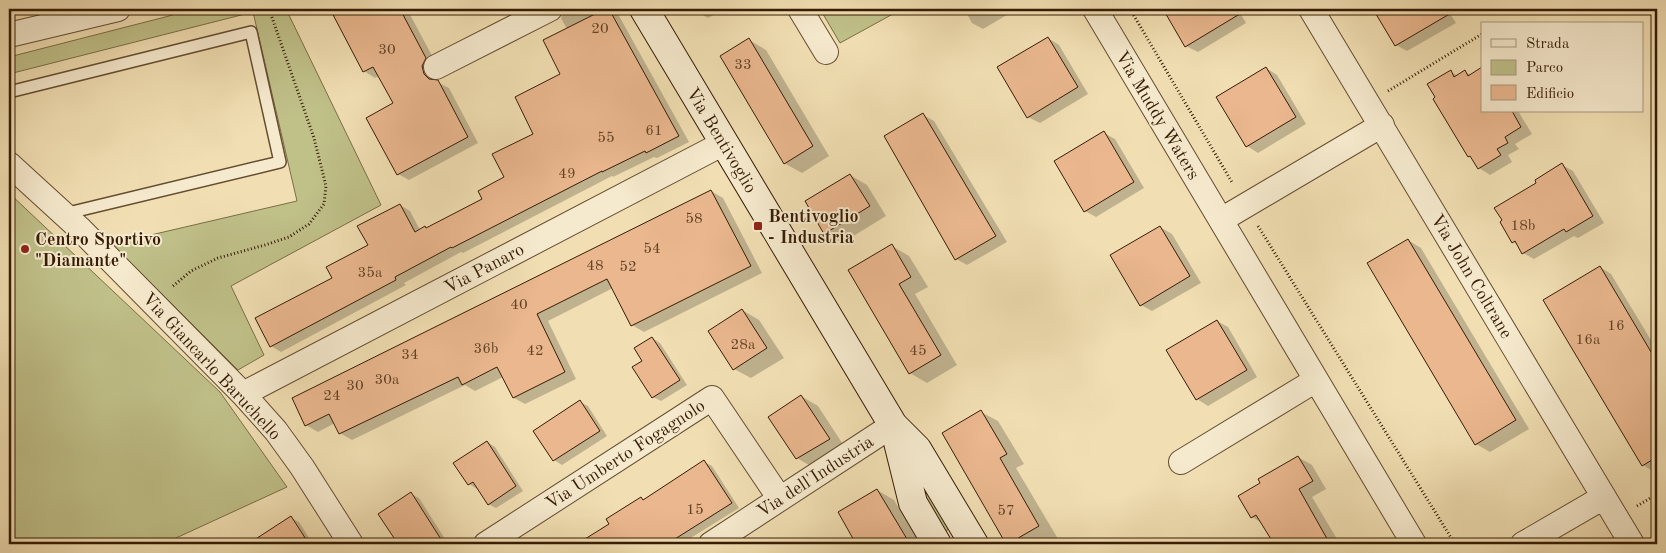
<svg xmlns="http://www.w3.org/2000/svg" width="1666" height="553" font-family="'Old Standard TT',serif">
<rect width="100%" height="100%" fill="#f1dfb3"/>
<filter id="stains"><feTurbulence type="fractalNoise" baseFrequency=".004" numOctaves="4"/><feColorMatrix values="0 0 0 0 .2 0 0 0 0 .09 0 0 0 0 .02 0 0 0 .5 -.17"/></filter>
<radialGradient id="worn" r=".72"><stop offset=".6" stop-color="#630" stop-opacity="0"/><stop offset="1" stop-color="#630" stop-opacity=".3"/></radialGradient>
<path fill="#c0c089" stroke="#7b6e46" d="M190,9H286L381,205L231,286L264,355L238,370L112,244L297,201L253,12L9,74V57L169,16Z
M820,9H902L840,43Z
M9,193L220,392L287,487L163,544H9Z
M908,448L952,527L939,535Z"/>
<path fill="#0003" d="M338,9H407L437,65L433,73L435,81L449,88L478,143L409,180L398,174L394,104L379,76L375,78L364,71L332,12Z
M565,9H608L618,14L689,142L657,158L654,157L613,177L612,176L463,253L461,252L404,283L406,285L281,352L271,346L333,278L369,245L400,205L410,211L420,230L427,229L483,199L506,178L535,134L562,74L567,29L561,18Z
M692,9H725L708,18Z
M964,9H1017L983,29L972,23Z
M1164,9H1238L1246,23L1198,52L1186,46Z
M1374,9H1447L1456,23L1407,51L1396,45Z
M1048,38L1059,45L1088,94L1040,123L1028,117Z
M749,40L766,50L829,156L802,173L784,163Z
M1266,68L1277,75L1306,124L1258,153L1247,146Z
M1482,69V111H1518L1532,134L1515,144L1519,149L1508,155L1512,162L1490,175L1479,168L1474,159L1469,156L1451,72L1458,76L1465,72L1471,75Z
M923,115L934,121L1007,242L967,265L956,259Z
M1104,133L1115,139L1144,188L1096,217L1085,211Z
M1562,165L1573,171L1604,223L1578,238L1574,236L1534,259L1523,253L1518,245L1513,242Z
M850,175L867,185L886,216L842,243L825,233Z
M711,191L723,198L762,273L644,332L632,325L613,288L548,321L576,379L525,404L514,398L503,377L475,391L465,385L352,440L340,433L335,423L318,432L306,425Z
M1160,227L1172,234L1201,283L1152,311L1141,305Z
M1408,240L1421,248L1529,429L1490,452L1476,444Z
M892,246L909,256L928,287L915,294L957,365L927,383L910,373Z
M1600,267L1611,274L1657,350V470L1654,472L1643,465Z
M742,310L759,320L784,358L751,378L734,369Z
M1217,321L1228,327L1257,377L1208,406L1197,399Z
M652,338L660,343L687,385L661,401L653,397L643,361Z
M801,396L818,406L846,449L814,468L797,458Z
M580,402L588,406L607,436L562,465L554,460L535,431Z
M981,412L998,421L1024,464L1016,468L1061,544H1007L944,434Z
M487,442L495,447L523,491L496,508L488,504L478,488L477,489L469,484Z
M1298,457L1312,465L1326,489L1312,497L1340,544H1275L1262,523L1252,517L1262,483Z
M704,462L712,466L739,508L681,544H579L611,524L641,498L644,500Z
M877,490L894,500L920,544H858L839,513Z
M411,494L419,498L447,542L444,544H399L380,514Z
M291,518L299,522L313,544H263L259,538Z"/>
<path fill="#eab78e" stroke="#361c04" d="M330,9H400L426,58L422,66L424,74L429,79L438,80L468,137L397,175L366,118L393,103L373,67L363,72Z
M605,9H609L679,136L646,153L645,151L602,172V171L452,248L451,247L395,277L396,280L270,347L255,318L332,278L326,267L368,245L357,226L400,204L415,232L425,226L426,228L482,199L478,191L504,177L492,154L533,134L515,97L560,74L543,40Z
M1163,9H1248L1185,47Z
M1373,9H1458L1395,46Z
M1048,37L1078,87L1027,118L997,67Z
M749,38L813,146L784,164L720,56Z
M1266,67L1296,117L1246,147L1216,97Z
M1482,67V111H1512L1521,127L1505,137L1508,143L1497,149L1501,155L1478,169L1470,156L1468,157L1433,99L1435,97L1427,84L1451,70L1454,77L1465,70L1468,76Z
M923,113L996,236L955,260L884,136Z
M1104,131L1134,182L1084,212L1054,161Z
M1562,163L1593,216L1566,232L1564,229L1522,254L1515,241L1512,243L1500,222L1502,220L1494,208L1536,183L1535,180Z
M850,174L870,206L824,234L805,201Z
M711,190L751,266L631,326L607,279L537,314L565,372L513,398L497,367L462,385L458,377L339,434L329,414L305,426L292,398Z
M1160,226L1190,276L1140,306L1110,255Z
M1408,239L1516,420L1475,445L1367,263Z
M892,244L911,277L899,284L941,355L909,374L848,270Z
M1600,266L1657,362V457L1642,466L1543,300Z
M742,309L767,348L733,370L708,331Z
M1217,320L1247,370L1196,400L1166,350Z
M652,337L680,380L652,398L632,367L642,361L634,348Z
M801,395L830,439L796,459L768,417Z
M580,400L600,431L553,461L533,431Z
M981,410L1007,454L1000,458L1039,526L1008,544H1006L942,433Z
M487,441L516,486L488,505L473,482L468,485L453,463Z
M1298,456L1313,481L1299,489L1330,544H1274L1256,515L1251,518L1238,496L1260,483L1258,479Z
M704,460L732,503L667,544H577L609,524L606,519L641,497L643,500Z
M877,489L910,544H856L838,512Z
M411,492L444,544H398L378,514Z
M291,516L309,544H248Z"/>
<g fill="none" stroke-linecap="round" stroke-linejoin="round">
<defs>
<path id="lane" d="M9,92L251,32L280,162L64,214"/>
<path id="street" d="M800,9L826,52
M1095,9L1414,544
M1311,9L1632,544
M9,35L118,9
M436,67L550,9
M9,164L79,228L243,394L276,431L302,467L351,544
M1221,220L1382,125
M243,394L724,143
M1181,462L1316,380
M486,544L712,398L780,499
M711,544L893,425
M1523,544L1604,497"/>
<path id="secondary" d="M644,9L893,425L917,449L974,544
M894,426L913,503L937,544"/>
</defs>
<use href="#lane" stroke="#654d30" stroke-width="14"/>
<use href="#street" stroke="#654d30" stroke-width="26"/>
<use href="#secondary" stroke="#361c04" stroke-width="30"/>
<path stroke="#361c04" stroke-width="3" stroke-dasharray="1 2.5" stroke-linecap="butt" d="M1130,9L1233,184
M1388,91L1482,34
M1258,226L1455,544
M173,286L191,271L218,258L265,245L289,237L309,224L324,204L326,186L314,138L269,9
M1637,506L1657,494"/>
<use href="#lane" stroke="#f6eace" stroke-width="11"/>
<use href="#street" stroke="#f6eace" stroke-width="24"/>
<use href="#secondary" stroke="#f6eace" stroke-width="28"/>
</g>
<g fill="#8f2418" stroke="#f6eace" stroke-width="2">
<rect x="753" y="221" width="10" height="10" rx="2.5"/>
<circle cx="25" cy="249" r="5"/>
</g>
<g text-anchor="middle" stroke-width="4" stroke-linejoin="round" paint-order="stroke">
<g font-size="15" fill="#634326">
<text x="600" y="33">20</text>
<text x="387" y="54">30</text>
<text x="743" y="69">33</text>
<text x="654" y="135">61</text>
<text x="606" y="142">55</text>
<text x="567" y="178">49</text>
<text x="694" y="223">58</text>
<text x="1523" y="230">18b</text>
<text x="652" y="253">54</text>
<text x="595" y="270">48</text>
<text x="628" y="271">52</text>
<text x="370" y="277">35a</text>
<text x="519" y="309">40</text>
<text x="1616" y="330">16</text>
<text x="1588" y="344">16a</text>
<text x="743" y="349">28a</text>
<text x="486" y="353">36b</text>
<text x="535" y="355">42</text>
<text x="918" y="355">45</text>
<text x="410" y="359">34</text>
<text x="387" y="384">30a</text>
<text x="355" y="390">30</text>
<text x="332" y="400">24</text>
<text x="695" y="514">15</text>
<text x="1006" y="515">57</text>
</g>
<g font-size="18" fill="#361c04" stroke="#f6eace">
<text transform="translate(1158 115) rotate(59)" y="6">Via Muddy Waters</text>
<text transform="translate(722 140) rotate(59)" y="6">Via Bentivoglio</text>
<text transform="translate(484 268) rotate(-28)" y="6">Via Panaro</text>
<text transform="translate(1472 276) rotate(59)" y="6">Via John Coltrane</text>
<text transform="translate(212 366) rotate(47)" y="6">Via Giancarlo Baruchello</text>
<text transform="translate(625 454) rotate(-33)" y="6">Via Umberto Fogagnolo</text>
<text transform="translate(815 476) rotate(-33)" y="6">Via dell'Industria</text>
</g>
<g font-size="18" font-weight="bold" fill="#361c04" stroke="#f6eace" text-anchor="start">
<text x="768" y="222">Bentivoglio<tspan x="768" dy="21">- Industria</tspan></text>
<text x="35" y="245">Centro Sportivo<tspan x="35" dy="21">"Diamante"</tspan></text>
</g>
</g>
<rect width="1666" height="553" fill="none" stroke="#f1dfb3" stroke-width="30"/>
<rect x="10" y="10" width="1646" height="533" fill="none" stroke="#361c04" stroke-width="2.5"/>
<rect x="15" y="15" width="1636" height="523" fill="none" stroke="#361c04"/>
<rect x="1481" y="22" width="162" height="90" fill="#f6eace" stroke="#a9987d"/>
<rect x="1491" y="39" width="25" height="8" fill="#f6eace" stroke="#a9987d"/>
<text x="1526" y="48" font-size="15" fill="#361c04">Strada</text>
<rect x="1491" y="60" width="25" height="15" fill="#c0c089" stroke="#a9987d"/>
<text x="1526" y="72" font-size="15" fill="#361c04">Parco</text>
<rect x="1491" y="85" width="25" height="15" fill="#eab78e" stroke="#a9987d"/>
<text x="1526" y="98" font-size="15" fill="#361c04">Edificio</text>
<rect width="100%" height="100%" filter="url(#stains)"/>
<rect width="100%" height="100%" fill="url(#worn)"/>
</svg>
